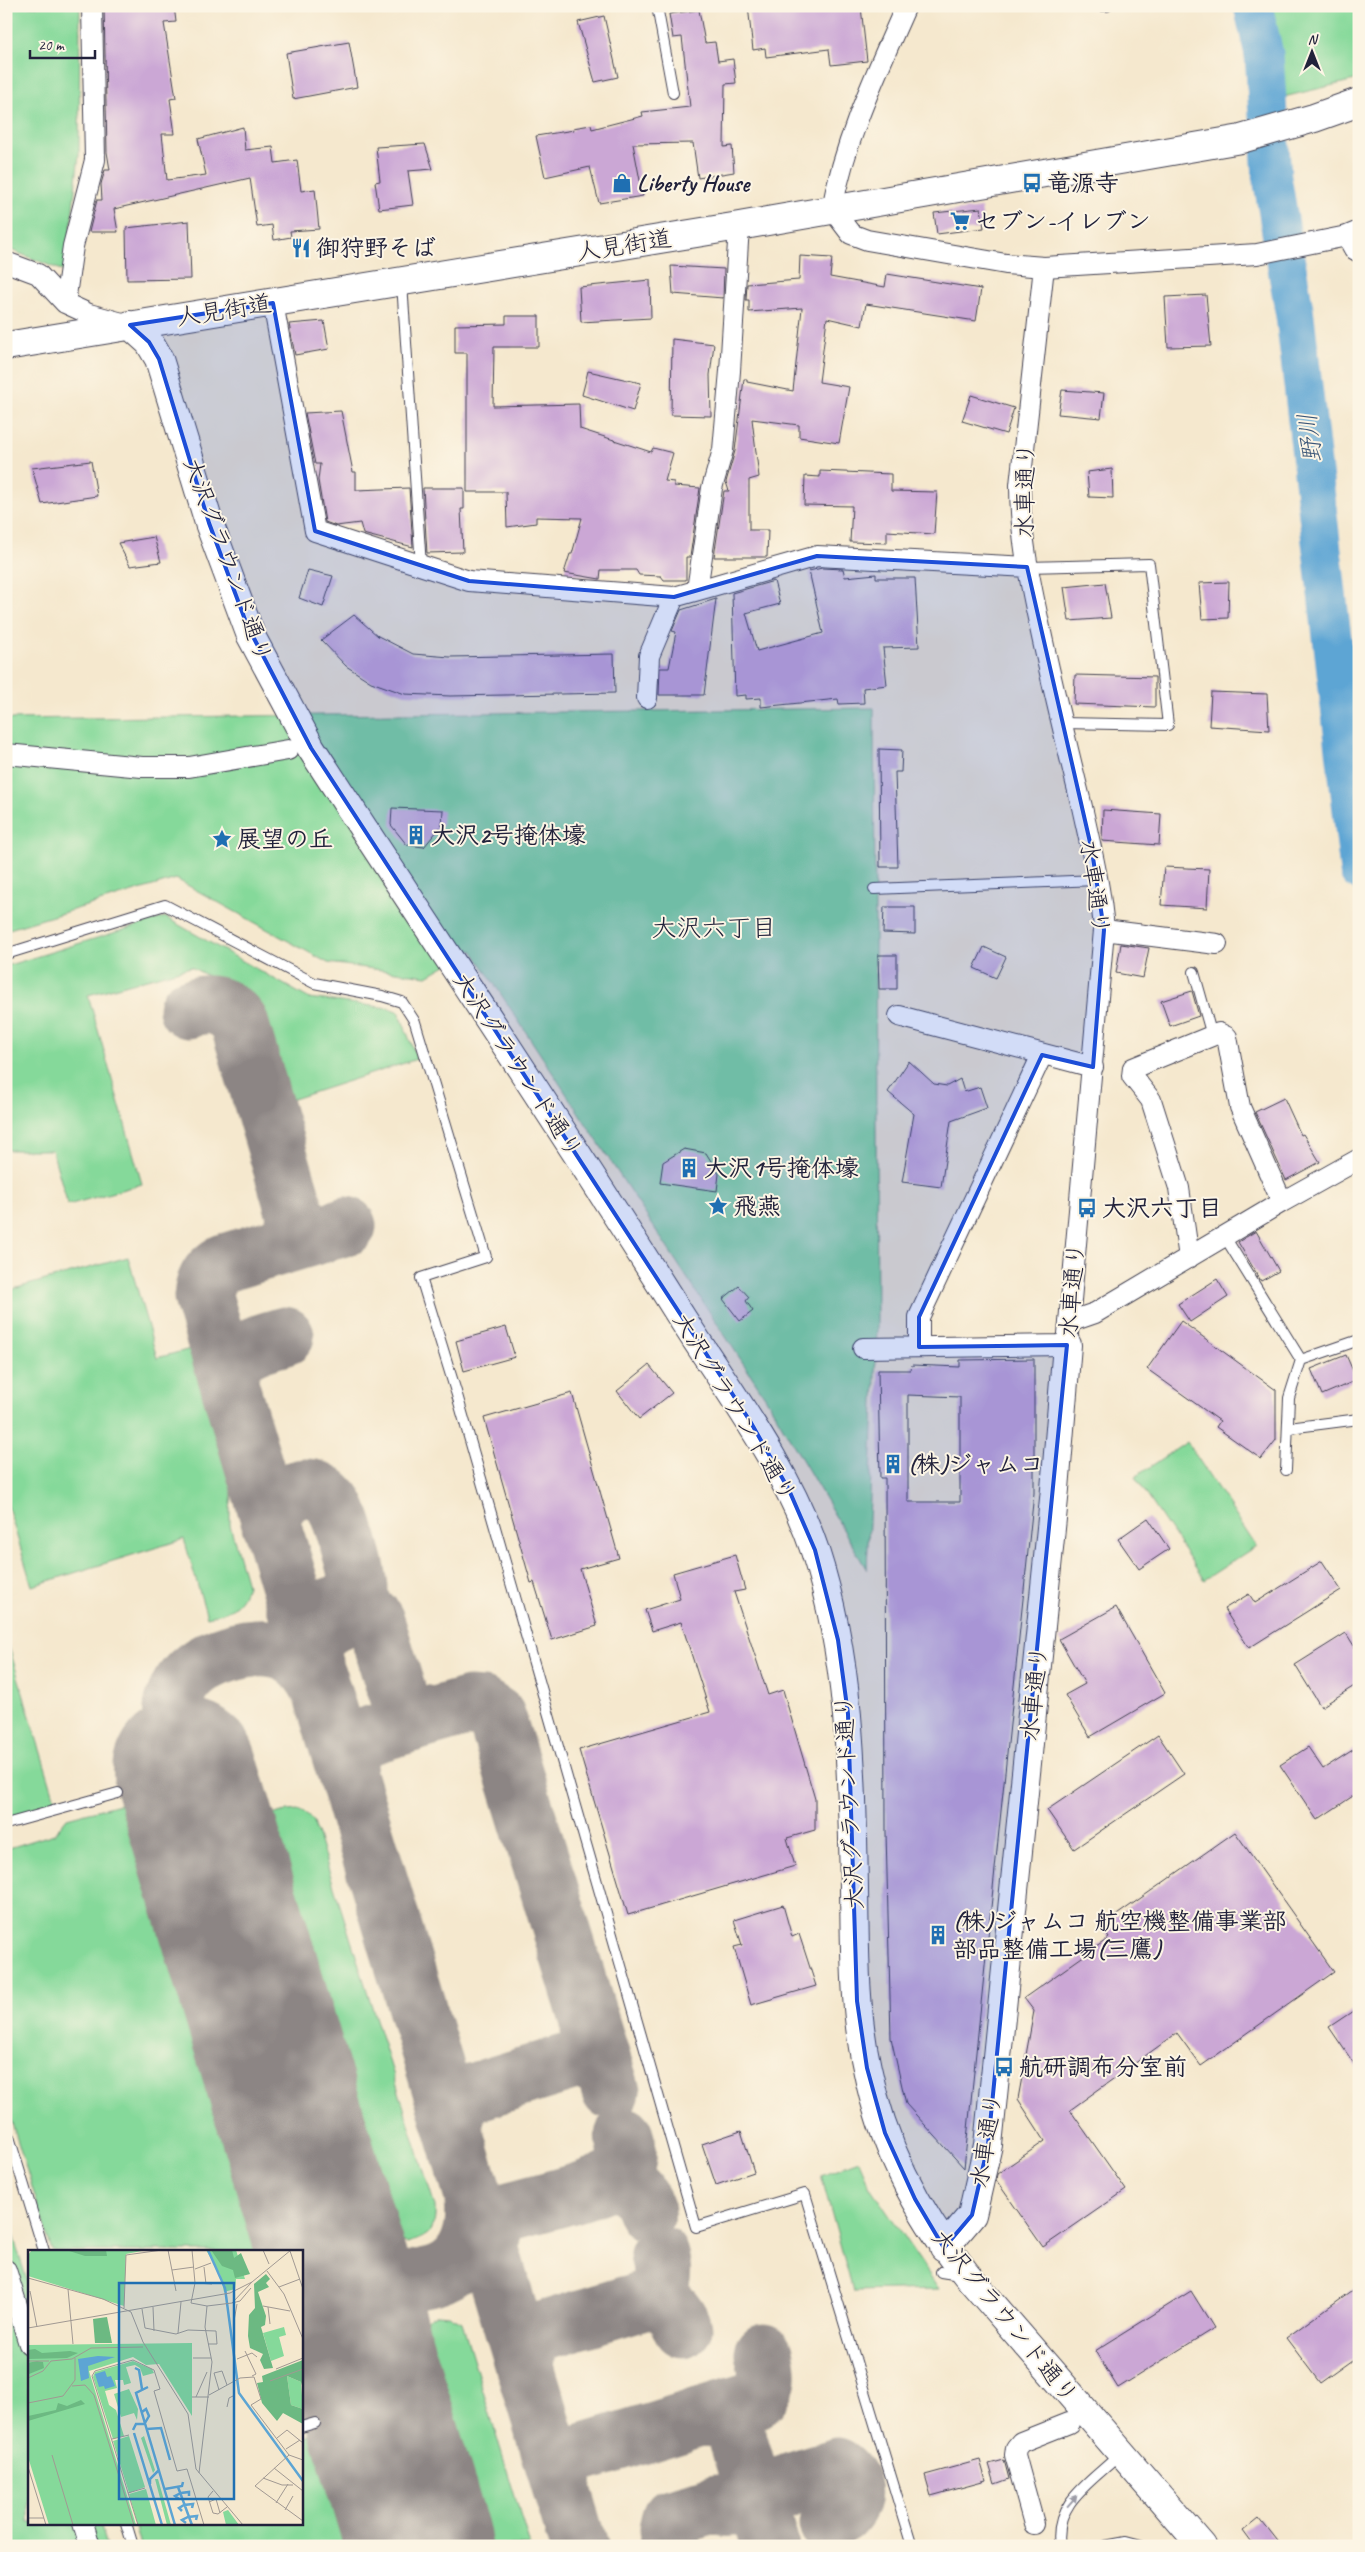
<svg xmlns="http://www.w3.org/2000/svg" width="1365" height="2552" font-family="Caveat,'Klee One',sans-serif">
<rect width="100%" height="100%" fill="#fcf5e5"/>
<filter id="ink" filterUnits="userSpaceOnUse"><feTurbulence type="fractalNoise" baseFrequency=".02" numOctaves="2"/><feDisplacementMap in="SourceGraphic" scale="10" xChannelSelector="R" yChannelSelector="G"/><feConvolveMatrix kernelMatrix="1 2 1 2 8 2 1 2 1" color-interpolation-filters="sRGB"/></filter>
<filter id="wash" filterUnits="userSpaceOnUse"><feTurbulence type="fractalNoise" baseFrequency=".0096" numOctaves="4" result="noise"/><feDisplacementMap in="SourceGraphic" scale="20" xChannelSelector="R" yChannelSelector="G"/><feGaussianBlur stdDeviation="1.12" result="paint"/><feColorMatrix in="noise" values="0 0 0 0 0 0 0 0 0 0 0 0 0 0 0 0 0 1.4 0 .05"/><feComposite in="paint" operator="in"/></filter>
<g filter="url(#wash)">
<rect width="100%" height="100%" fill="#f5e8ce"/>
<path fill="#85d99a" stroke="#547e6a" d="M6,6H80L79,154L66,272L6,248Z
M1238,6H1359V79L1250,105L1242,24Z
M874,708L877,1329L867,1570L766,1398L472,950L427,976L328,963L176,879L6,930V719Z
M165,917L308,998L389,1008L399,1012L417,1059L287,1101L259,1003L191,967L88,995L142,1184L68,1205L52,1150H6V966Z
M128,1257L157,1358L198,1347L234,1483L230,1509V1525L247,1585C242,1607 227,1613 207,1617L184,1539L32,1586L6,1500V1291Z
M1187,1442L1256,1546L1204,1580L1135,1477Z
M6,1637L57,1806L6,1820Z
M123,1803L262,2251H52L6,2104V1849L54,1834L67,1818Z
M298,1810L308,1815L314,1823L435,2206C436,2231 431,2236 407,2243L394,2239L385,2224L265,1830C268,1811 282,1812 298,1810Z
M859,2161L870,2187L939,2289L853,2291L821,2175Z
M6,2213L29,2287V2523H100L107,2546H6Z
M438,2314L449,2315L462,2322L530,2546H481L419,2340C420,2324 423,2318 438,2314Z
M301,2377L314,2417L301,2421Z
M323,2432L354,2546H141L135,2523H301V2438Z"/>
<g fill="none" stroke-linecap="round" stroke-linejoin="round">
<path stroke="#5da5d4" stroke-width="39" d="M1253,6L1264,54L1272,177L1295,316L1359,871"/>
<path stroke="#8c8584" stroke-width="59" d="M188,1009C208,1001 225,1004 239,1022L295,1211C297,1228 291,1239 276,1247
M347,1226L224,1263C210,1271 204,1281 203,1297L579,2546
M229,1383C229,1349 258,1344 285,1336
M271,1525C273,1492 310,1474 333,1502C342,1513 359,1575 359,1590C359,1628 315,1613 310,1655
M321,1611C340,1601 362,1600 375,1621L399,1699L410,1712L433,1716
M174,1735C166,1691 189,1665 229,1653C270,1641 301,1648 321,1690
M346,1772L351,1749L364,1737L469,1706L482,1707L496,1716L611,2091
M453,2127L458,2104L471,2093L578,2060L590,2043V2023
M610,2181C629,2182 640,2193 646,2211
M324,2232C345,2267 354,2284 398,2285
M489,2247L494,2224L506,2212C530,2205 607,2188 620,2173C630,2162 628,2148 624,2136
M647,2299C663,2288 664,2272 659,2255
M524,2365L529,2342L542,2331L647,2299C667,2300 676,2311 683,2328
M369,2382C367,2365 363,2349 365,2332C368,2315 382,2295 397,2286C410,2278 428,2279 441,2273C470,2261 477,2229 474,2202
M707,2415L726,2422L736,2433L770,2546
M562,2488L566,2466L579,2454L755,2400C770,2385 769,2372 764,2353
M673,2546L668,2530L671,2517L717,2504C730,2512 745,2505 754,2493L776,2494L786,2489L792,2481L837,2467C851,2476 857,2495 846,2509C841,2516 833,2517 828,2524"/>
<path stroke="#8c8584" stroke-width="146" d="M186,1772L419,2546"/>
</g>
<g id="blocks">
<path fill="#cba7d5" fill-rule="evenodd" d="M104,6H174L176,22L164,23L176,98L170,99L175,134H162L167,180L206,175L198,139L243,127L245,150L273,147L275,163L297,160L301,191L315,189L319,229L290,231L291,237L274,240L272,225L257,227L250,178L114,209L118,232H89L97,200H102L101,184L105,170H110L107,152Z
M748,6H834L835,10L861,7L867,61L831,65L829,49L766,57L765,48L753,50Z
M699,10L705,43L715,42L718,61L733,59L736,83L725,84L724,147L732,146L734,172L698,178L693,143L633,144L643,196L599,203L590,167L545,177L536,136L574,130L573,128L591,125L592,129L643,116L642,112L690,107L682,37L673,38L669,14Z
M604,16L618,77L595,82L578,22Z
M349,42L357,87L293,99L286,53Z
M425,144L433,169L408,171L413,205L379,209L375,182L380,181L376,147Z
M981,208L984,228L937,234L934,213Z
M189,221L191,279L127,280L126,228Z
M800,256L832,258L830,277L885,287L887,274L981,289L976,321L866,304L862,326L827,318L819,382L849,387L839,443L799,437V425L752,419L759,477L749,480V530H768L767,557H714L724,491H729L726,482L735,451L744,379H747V382L793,391L802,308L749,312V300H746L747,284L799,280Z
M671,266L724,269L723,298L673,294Z
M650,280L651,318L581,322L579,287Z
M1206,295L1211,346L1168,347L1165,297Z
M506,316H539V347H494L493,406L579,404L580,429L651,452L653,448L673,453L665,481L674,482V486L700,488L690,557H686V580H664L661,576L639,575L636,570H601L600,579L564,573L570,554H572L582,518L536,517V523L507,527L506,492H467V353H455V325L506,324Z
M324,321L329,349L295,355L289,324Z
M672,339L714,344L710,375L711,416L671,415Z
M588,371L641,383L633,411L582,395Z
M1062,390L1104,393L1101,418L1058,414Z
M971,395L1014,408L1006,434L962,421Z
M341,411L353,472H356V490L409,488L413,547L363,534L360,523L336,526L325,522L318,480L320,464H315L305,413Z
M91,461L97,496L42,504L32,468Z
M1112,469L1113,498L1089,497L1087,472Z
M820,471L891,474V491L937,492L934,534L887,531V543L850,542L852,506L804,505L805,476L820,477Z
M423,488H464V509H461L463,552L427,553Z
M154,537L161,562L130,566L118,543Z
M822,568L843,569L845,577L876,574V578H915L919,647L883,648L887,685L863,688L864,703L839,704L838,699L761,707V698L746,699V695L735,696L732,593L774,581L780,604L746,613L757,651L823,633L809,571Z
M308,570L333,576L323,607L299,598Z
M1229,582L1228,618L1202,619L1199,583Z
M1105,583L1111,618L1069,621L1064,587Z
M716,599L704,695H659L660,668H669L676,632L672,631L681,610Z
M354,615L378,636L413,654L450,657L614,654L615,693L450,696L405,694L371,682L346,666L321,640Z
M1075,675L1155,677V707L1074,704Z
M1211,692L1267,694L1269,730L1209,726Z
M879,749L902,750L901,772H895L898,867H880Z
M392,808L443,810L442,825L424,847L407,845L391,825Z
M1103,810L1161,814L1159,845L1102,841Z
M1164,867L1209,869L1207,908L1161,905Z
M884,907H915V934L883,933Z
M1121,944L1149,948L1143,978L1116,973Z
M984,947L1006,957L996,978L974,968Z
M878,955H897V989H879Z
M1192,991L1199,1016L1170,1026L1161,1001Z
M909,1061L934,1084L947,1086L960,1079L964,1092L980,1087L987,1108L951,1121L941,1187L902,1182L914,1114L888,1092Z
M1284,1098L1301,1135L1303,1134L1320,1162L1286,1180L1255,1112Z
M684,1149L706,1153L719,1174L717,1191L660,1183L663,1162Z
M1256,1231L1279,1271L1261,1281L1238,1242Z
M1217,1279L1228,1297L1190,1322L1178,1304Z
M739,1286L749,1297L746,1301L753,1311L740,1321L723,1299Z
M1181,1321L1276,1390V1440L1261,1459L1216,1427L1220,1421L1147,1369Z
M506,1327L515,1357L464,1371L456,1341Z
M1346,1355L1357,1380L1322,1395L1311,1369Z
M1034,1359V1493L964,2168L906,2104L891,2038L886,1832L885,1478H880L878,1370H911L912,1365L960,1367V1360ZM908,1395L960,1397V1502H908Z
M649,1365L672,1393L639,1419L617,1391Z
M572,1393L619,1558L580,1569L597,1626L552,1640L534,1582L531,1583L484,1418Z
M1148,1518L1169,1549L1139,1569L1118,1539Z
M735,1555L745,1590L734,1592L768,1695L783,1690L815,1799V1830L787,1838L795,1866L628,1915L579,1750L710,1712L681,1622L652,1631L645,1610L680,1599L673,1573Z
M1322,1561L1341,1590L1249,1648L1224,1609L1249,1594L1255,1603Z
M1116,1607L1165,1693L1090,1737L1065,1695L1085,1684L1059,1639Z
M1346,1633L1359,1654V1683L1321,1707L1295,1665Z
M1158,1735L1184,1774L1074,1849L1047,1810Z
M1359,1746V1792L1317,1820L1280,1765L1308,1747L1323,1769Z
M1235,1832L1334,1972L1201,2066L1177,2033L1070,2110L1126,2190L1043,2247L996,2180L997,2174L1045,2141L1018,2099L1034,2011L1024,1998L1109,1938L1101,1926Z
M783,1905L792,1937L799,1934L816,1986L751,2005L734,1947L742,1945L734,1920Z
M1359,2007V2071L1329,2027Z
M741,2131L754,2172L716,2185L702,2144Z
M1359,2285V2355L1320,2383L1286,2338Z
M1191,2291L1214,2328L1118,2388L1095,2351Z
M980,2460L986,2481L931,2496L925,2475Z
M1004,2460L1009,2479L995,2484L989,2464Z
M1259,2518L1281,2546H1254L1243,2531Z"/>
</g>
</g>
<g filter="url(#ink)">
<use href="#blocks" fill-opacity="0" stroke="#424051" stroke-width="1"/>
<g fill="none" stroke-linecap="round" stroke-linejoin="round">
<defs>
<path id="lane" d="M657,6L673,93
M1101,6H1107
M402,283L421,566
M1027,567L1149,564L1168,725L1062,723
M874,889L1097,880
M6,954L165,905L314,983L382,996L402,1002L415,1022L486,1257L421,1278L457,1395L696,2227L805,2194L912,2546
M1194,972L1212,1036
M1225,1237L1301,1360
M1289,1428L1359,1419
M1286,1470L1289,1398L1301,1360L1359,1340
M6,1824L118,1793
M6,2127L44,2251
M941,2272L960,2275
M301,2427L315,2423
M126,2523L133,2546
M1060,2546C1053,2502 1093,2481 1120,2454
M1105,2546L1126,2542L1141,2546"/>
<path id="street" d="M906,6C877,72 845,138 832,209L851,234L867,240L1006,264L1044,267L1257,254L1347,236L1359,231
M1347,236L1354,249L1359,252
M6,262L38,274L65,303L89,314L126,324
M65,303L73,246L95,160L92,6
M273,303L315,531L469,581L674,597L817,556L1027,567
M697,590L712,488L723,450L730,371L739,226
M647,698L649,656L674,597
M6,754L142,767H189L288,750
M1104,930L1217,944
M899,1016L1093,1067
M1189,1258L1179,1188L1151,1100L1132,1076L1133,1068L1219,1033L1227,1037L1240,1107L1282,1202
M1069,1322L1095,1313L1282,1202L1359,1159
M919,1347V1317L1042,1055
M863,1348L1067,1345L1104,930C1101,888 1091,848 1082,807C1067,746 1052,685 1039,623C1029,577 1020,532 1020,485L1044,267
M6,2270L29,2344
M83,2523L90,2546
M1034,2524L1015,2455L1016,2448L1021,2442L1069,2423"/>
<path id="secondary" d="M130,325L149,342L159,359L209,523L251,636L311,748C432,935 557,1119 675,1307C723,1384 786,1464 815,1551C851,1661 852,1775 854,1889C855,1949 854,2010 867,2068C882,2144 918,2214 966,2274L1202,2546
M6,346L739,226L1241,139L1314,118L1359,102
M944,2248L972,2215L988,2145L1055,1489L1067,1345"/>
</defs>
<use href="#lane" stroke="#424051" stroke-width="12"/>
<use href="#street" stroke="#424051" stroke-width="22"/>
<use href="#secondary" stroke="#424051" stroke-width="30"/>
<use href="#lane" stroke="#fff" stroke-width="10"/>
<use href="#street" stroke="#fff" stroke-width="20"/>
<use href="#secondary" stroke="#fff" stroke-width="28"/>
</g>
<defs><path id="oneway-solid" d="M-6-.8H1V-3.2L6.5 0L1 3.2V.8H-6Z" transform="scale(1.25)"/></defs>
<use fill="#9c9ca7" href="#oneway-solid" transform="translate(1072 2501) rotate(-49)"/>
</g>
<path fill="#1d4ed8" fill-opacity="0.2" stroke="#1d4ed8" stroke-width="4" stroke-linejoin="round" d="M273,303L315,531L469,581L674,597L817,556L1027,567L1092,851L1104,930L1093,1067L1042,1055L919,1317V1347L1067,1345L988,2145L972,2215L944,2248L915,2199L885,2133L867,2068L857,2001L848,1714L838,1640L815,1550L789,1490L750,1421L311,748L247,625L209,523L159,359L149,342L130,325Z"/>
<defs>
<symbol id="shop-bare" viewBox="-9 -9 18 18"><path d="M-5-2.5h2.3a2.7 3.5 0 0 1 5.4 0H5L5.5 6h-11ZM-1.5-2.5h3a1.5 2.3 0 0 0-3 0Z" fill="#1f6fb2" stroke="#fcf5e5" stroke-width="2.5" paint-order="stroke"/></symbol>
<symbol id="bus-bare" viewBox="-9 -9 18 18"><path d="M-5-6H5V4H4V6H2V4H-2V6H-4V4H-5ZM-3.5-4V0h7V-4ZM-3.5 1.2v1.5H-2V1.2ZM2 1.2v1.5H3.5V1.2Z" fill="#1f6fb2" stroke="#fcf5e5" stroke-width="2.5" paint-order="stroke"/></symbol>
<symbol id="supermarket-bare" viewBox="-9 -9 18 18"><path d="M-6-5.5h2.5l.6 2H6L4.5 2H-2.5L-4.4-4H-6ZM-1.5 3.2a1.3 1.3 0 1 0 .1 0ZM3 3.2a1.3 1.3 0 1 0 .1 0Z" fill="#1f6fb2" stroke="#fcf5e5" stroke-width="2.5" paint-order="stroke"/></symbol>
<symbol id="restaurant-bare" viewBox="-9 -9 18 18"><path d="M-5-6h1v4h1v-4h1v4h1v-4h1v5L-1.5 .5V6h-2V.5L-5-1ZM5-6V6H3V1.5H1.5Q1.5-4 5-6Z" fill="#1f6fb2" stroke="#fcf5e5" stroke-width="2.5" paint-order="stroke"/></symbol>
<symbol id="building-bare" viewBox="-9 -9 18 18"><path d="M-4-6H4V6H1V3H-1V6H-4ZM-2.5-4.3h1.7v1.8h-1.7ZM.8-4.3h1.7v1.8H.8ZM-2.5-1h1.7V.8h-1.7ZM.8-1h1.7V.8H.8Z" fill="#1f6fb2" stroke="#fcf5e5" stroke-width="2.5" paint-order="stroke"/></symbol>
<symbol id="sight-bare" viewBox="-9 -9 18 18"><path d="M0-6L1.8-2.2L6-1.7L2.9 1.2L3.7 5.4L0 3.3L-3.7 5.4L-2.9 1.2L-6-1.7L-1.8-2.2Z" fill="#1f6fb2" stroke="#fcf5e5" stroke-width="2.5" paint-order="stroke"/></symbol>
</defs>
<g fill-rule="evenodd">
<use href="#shop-bare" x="608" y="169" width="28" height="28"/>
<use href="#bus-bare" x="1018" y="169" width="28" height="28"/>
<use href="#supermarket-bare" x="946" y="207" width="28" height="28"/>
<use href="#restaurant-bare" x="287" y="234" width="28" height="28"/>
<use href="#building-bare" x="402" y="821" width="28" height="28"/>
<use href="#sight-bare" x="208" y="825" width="28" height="28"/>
<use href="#building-bare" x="675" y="1154" width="28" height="28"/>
<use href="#sight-bare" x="704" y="1192" width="28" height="28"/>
<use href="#bus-bare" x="1073" y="1194" width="28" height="28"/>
<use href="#building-bare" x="879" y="1450" width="28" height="28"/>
<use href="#building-bare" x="924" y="1921" width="28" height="28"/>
<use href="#bus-bare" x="990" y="2053" width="28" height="28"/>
</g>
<g text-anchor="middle" stroke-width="4" stroke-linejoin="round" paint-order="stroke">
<g font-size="24" font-weight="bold" fill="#22223b" stroke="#fcf5e5" text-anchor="start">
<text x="637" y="191">Liberty House</text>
<text x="1047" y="191">竜源寺</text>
<text x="975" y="229">セブン-イレブン</text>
<text x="316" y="256">御狩野そば</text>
<text x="431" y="843">大沢2号掩体壕</text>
<text x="237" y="847">展望の丘</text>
<text x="704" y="1176">大沢1号掩体壕</text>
<text x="733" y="1214">飛燕</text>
<text x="1102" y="1216">大沢六丁目</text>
<text x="908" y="1472">(株)ジャムコ</text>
<text x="953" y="1929">(株)ジャムコ 航空機整備事業部<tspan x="953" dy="28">部品整備工場(三鷹)</tspan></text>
<text x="1019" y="2075">航研調布分室前</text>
</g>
<g font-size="24" fill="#22223b" stroke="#fcf5e5">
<text transform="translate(624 245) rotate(-9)" y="8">人見街道</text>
<text transform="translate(224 310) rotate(-9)" y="8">人見街道</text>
<text transform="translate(1025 490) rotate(-89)" y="8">水車通り</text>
<text transform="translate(228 560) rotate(70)" y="8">大沢グラウンド通り</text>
<text transform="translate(1095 887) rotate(82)" y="8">水車通り</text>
<text transform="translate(518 1065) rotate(57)" y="8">大沢グラウンド通り</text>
<text transform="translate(1072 1290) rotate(-85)" y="8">水車通り</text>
<text transform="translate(735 1407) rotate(59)" y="8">大沢グラウンド通り</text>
<text transform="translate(1034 1693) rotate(-84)" y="8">水車通り</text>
<text transform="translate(849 1802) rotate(-93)" y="8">大沢グラウンド通り</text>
<text transform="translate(986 2140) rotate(-81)" y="8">水車通り</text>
<text transform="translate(1005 2316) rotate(51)" y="8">大沢グラウンド通り</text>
</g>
<g font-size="25" font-style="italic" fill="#3a5678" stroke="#fcf5e5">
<text transform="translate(1309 438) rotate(-97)" y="9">野川</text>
</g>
<g font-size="25" fill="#22223b" stroke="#fcf5e5">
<text x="714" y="936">大沢六丁目</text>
</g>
</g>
<g transform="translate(28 2250)">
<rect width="275" height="275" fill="#f5e8ce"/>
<path d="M4,0H119L98,4L96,56L0,26V5ZM178,0H208L217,29H208L207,39L196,42L192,24ZM256,77L258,85L251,87L250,83L256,106L243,111L235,83ZM164,93V166L131,114L118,115L105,107L61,121L108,275H21L0,207V95ZM105,111L124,119L126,123L115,126L112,118L107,115L98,117L103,133L96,135L95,130H87L89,138L77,141L81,155L88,160L96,186L85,189L65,127L67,122ZM259,126L273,132L275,159L263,155ZM101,139L110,159L109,170L106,163L93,167L86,144ZM101,186L117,237L101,243L85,191ZM116,186L127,220L125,223L113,188ZM127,229H130L143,275H139ZM118,239L128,275H110L101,244ZM200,260L211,275H198L195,262Z" fill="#85d99a"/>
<path d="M38,0H78L79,6H57ZM183,0H204L206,8L213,3L222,24L207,28L205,20L194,16ZM238,24L242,29L238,33L241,37L230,42L238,66L237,75L233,77L245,118L236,119L232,110L235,104L222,98L220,86L221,65L227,58L226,34ZM79,67L84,93H67L65,69ZM7,99L14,103L42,101L50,103L39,108L0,109V100ZM275,110V139L273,132L259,126L263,155L275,159V174L255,163L249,171L234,153L229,133L235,132L234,126ZM9,111L15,112L16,118L1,124L0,113ZM53,150L57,154L0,171V166L28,160L30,153L39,156Z" fill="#6cb982"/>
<path d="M70,106L87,107L60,116L61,128L53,131L50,109ZM77,121L79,127L83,126L87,136L77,139L76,136L71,137L67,124Z" fill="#5da5d4"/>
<path fill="none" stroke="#5da5d4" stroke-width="2.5" d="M180,0L197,38L211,143L275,231M107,118L111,120L114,139M120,137L108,143L147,275M114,162L118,159L121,166L117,173M119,179L133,178L142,210M105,180L108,174H117M106,183L134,275M122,234V229L131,220M150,237L164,275M137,239L154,236L155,232M151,249L147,246L153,243L161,242V246M154,261L151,258L156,255L165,254L164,258M158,273L154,270L160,267L169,266L168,270"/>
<path fill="none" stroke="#a19993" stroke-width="1" d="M140,0L148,41M164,0L167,33L163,53L179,56L204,53L224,32M235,0L241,14M262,1L275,39M176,17L178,34M167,19L183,13M144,20L166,17M239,21L256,44L275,89M0,28L75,49L103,62L115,92L160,164L168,219L215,275M167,33L184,34M251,37L272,29M40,39L45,94M2,41L9,77M204,53L212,51L223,38M235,56L262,61M125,57L126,81M240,57L242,74M96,58L98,5L134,0M114,59L117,78L148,84L160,80L188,81L189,94H180M206,71L209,54M0,78L202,43L224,32L263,0M150,83L153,52M217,101L228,124L224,126M165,108H183M209,109L224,103L229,107M0,111H21M248,119L275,108M0,128L15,121L23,111L44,109L63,98L115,97M242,131L275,119M44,136L57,135L66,145L106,275M191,140L186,123L194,121L199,135M181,145L212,128L226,127L233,149L223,155L261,205L275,210M164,147H181M168,147L179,122M0,153L35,146L47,130V108M199,157L201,148L207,145M249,188L259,180L275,193M84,189L101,185M258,199L272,190M24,205L45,275M261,205L227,236L275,271M0,217L18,275M246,218L275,241M171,223L184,112L177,77L179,56M235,228L254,235H265M185,241L180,247L185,263L190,264L199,257M100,243L117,238M181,252L188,249L192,263M248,253L260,234M257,260L265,246M0,268H16M110,275L64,126L67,121L105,110L126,120L132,139L126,141L149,221L159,219L176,275"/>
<path fill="#1f6fb2" fill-opacity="0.15" stroke="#1f6fb2" stroke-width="2.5" d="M91,33H206V249H91Z"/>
<rect width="275" height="275" fill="none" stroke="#22223b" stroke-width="2.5"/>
</g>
<rect width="1365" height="2552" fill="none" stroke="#fcf5e5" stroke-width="25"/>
<g transform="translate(1312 52)" stroke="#fcf5e5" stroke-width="4" paint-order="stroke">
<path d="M0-4L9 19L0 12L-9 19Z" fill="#22223b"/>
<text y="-8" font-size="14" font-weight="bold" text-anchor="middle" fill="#22223b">N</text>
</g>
<path d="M30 50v8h65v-8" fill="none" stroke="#22223b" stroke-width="2.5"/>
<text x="38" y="50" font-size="15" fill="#22223b" stroke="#fcf5e5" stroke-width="4" paint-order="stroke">20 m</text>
</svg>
